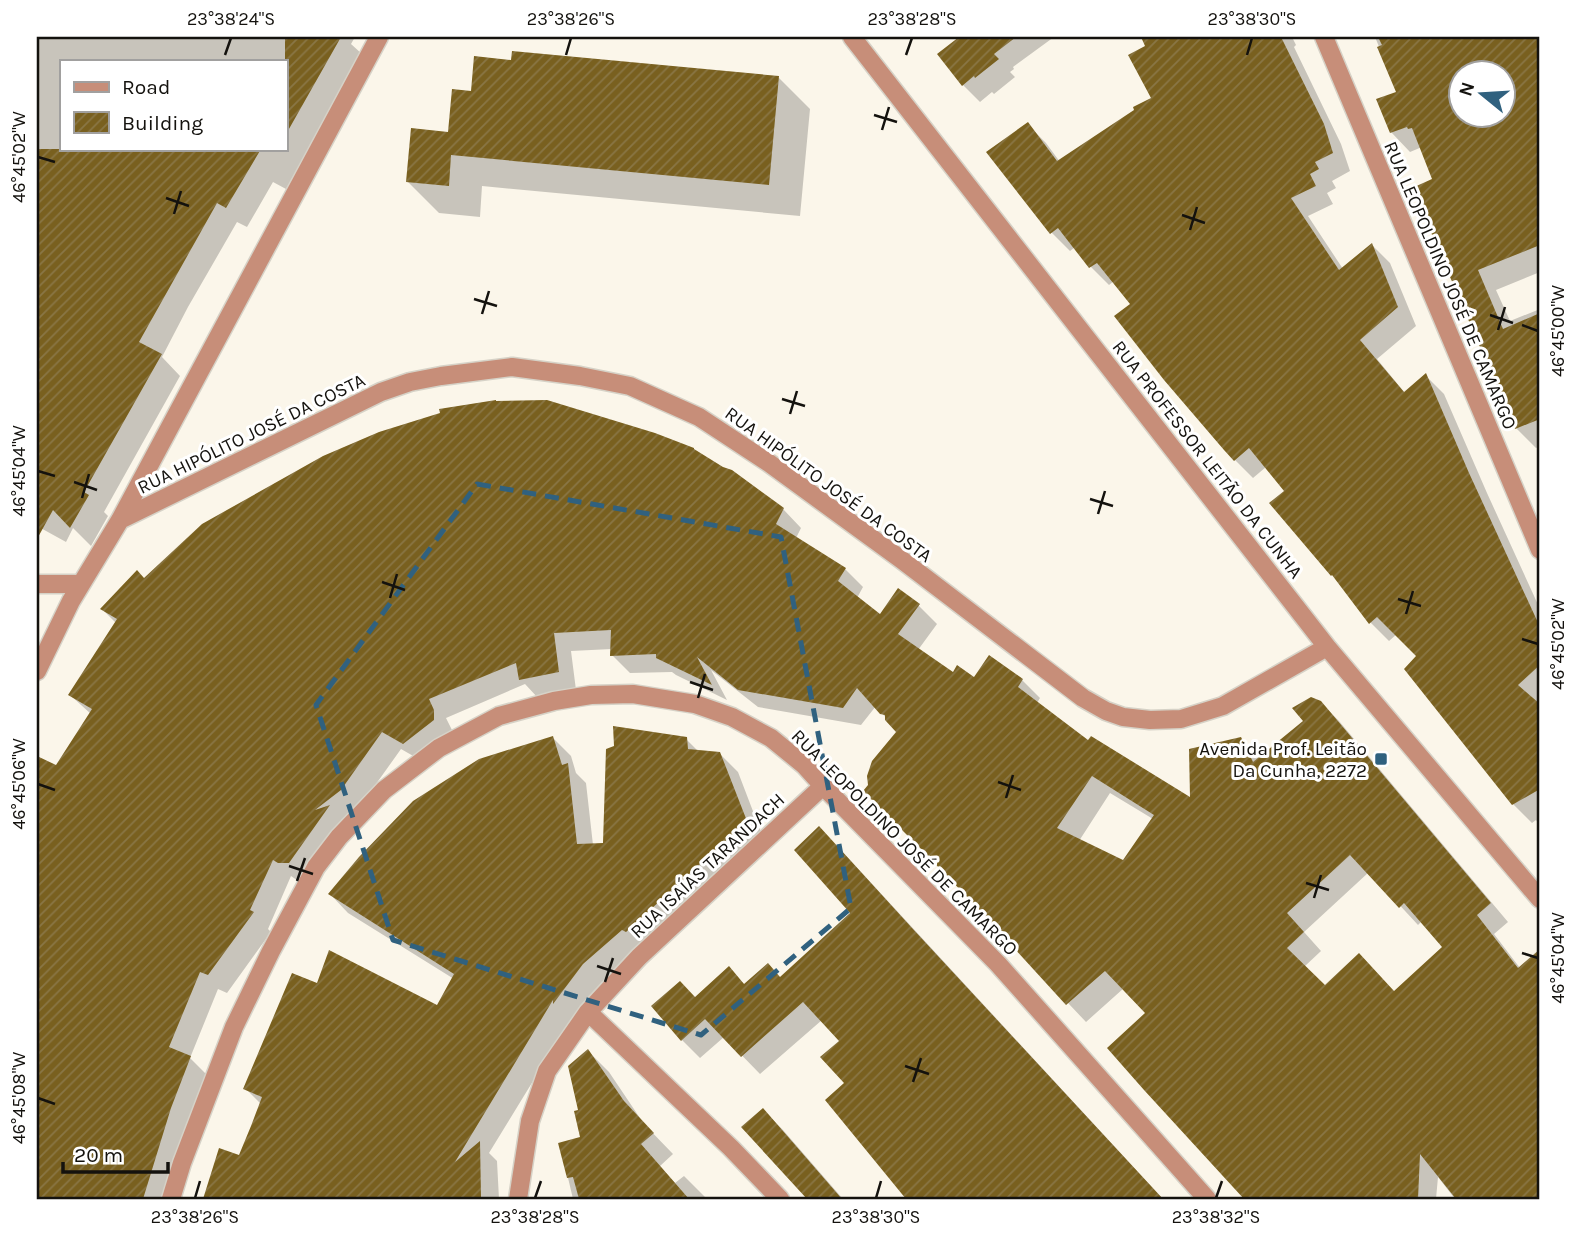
<svg xmlns="http://www.w3.org/2000/svg" width="1577" height="1236" font-family="Karla,sans-serif">
<defs>
<pattern id="building-hatch" width="6" height="6" patternUnits="userSpaceOnUse" patternTransform="scale(1.75)"><rect width="6" height="6" fill="#79601f"/><path d="M-1 1l2-2M0 6l6-6M5 7l2-2" fill="none" stroke="#897645"/></pattern>
</defs>
<rect width="100%" height="100%" fill="#fbf6ea"/>
<path fill="#0003" fill-rule="evenodd" d="M37,37H355L351,44L362,54L286,189L273,182L247,227L237,222L188,307L162,357L180,376L104,512L108,516L91,546L73,528L66,542L37,526ZM61,61H285V149H61Z
M962,37H1054L1013,67L1014,69L1010,72L1015,77L994,94L992,92L980,102L963,85L939,54Z
M1143,37H1292L1296,45L1294,47L1341,144L1350,171L1332,181L1336,188L1327,193L1333,204L1308,216L1343,269L1372,245L1390,263L1416,326L1377,359L1405,393L1426,376L1444,394L1487,493L1540,609V699L1536,703L1540,706V825L1536,820L1532,823L1513,804L1406,669L1419,656L1397,634L1389,641L1371,623L1340,583L1286,491L1266,467L1253,478L1235,460L1133,304L1114,281L1109,285L1091,267L1075,247L1070,251L1052,233L989,153L1028,125L1046,143L1060,162L1154,98L1147,47Z
M1375,37H1540V272L1496,290L1510,321L1540,309V446L1536,448L1516,428L1435,180L1422,147L1410,152L1391,132L1398,93ZM1462,74H1504V116H1462Z
M779,78L810,109L800,216L482,186L480,217L439,213L408,182L450,134L473,93Z
M783,509L801,528L796,538L845,569L863,587L857,598L881,616L898,591L919,606L937,624L918,650L953,675L975,680H1022L1040,698L1037,703L1088,743L1192,800L1240,739L1259,759L1305,721L1320,702L1339,721L1508,922L1494,934L1520,968L1534,956L1540,962V1199H1455L1438,1177L1436,1199H1247L1145,1089L1147,1013L1124,988L1086,1022L1016,948L898,732L876,706L861,725L758,707L711,670L727,700L676,675L672,672L630,673L612,655V649L571,651L576,690L538,698L525,684L446,718L452,730V738L422,761L401,749L304,885L291,876L268,929L271,932L227,993L218,989L190,1058L208,1076L164,1199H37V761L38,758L57,767L91,714L70,695L116,623L102,609L144,580ZM1110,793L1153,819L1124,862L1079,841ZM1369,872L1418,925L1422,921L1444,948L1395,993L1325,988L1304,967L1321,951L1304,932Z
M553,738L571,756L576,773L586,783L593,845L605,844L686,739L699,752L719,753L738,772L764,840L601,983L573,1021L571,1019L489,1153L497,1161L499,1199H205L221,1151L240,1158L261,1104L245,1088L318,986L438,1007L454,979L348,913L330,894Z
M838,847L1163,1199H908L827,1100L846,1083L841,1042L822,1020L760,1074L724,1037L700,1058L682,1040L696,999L729,968L745,985L781,979L853,913Z
M588,1051L609,1072L644,1124L673,1154L660,1166L675,1183L684,1176L707,1199H573L560,1144L582,1139L580,1112Z
M763,1110L783,1130L843,1199H810L743,1127Z"/>
<path fill="url(#building-hatch)" fill-rule="evenodd" d="M285,37H341L285,136Z
M959,37H1016L994,54L999,59L975,78L974,76L962,86L937,54Z
M1141,37H1281L1324,124L1333,153L1315,162L1319,169L1310,174L1316,186L1291,198L1339,270L1372,243L1398,307L1360,340L1404,392L1426,373L1469,473L1540,627V665L1518,685L1540,704V789L1512,805L1404,669L1416,656L1377,617L1369,624L1332,575L1331,576L1269,503L1284,491L1249,448L1234,461L1224,450L1164,380L1114,316L1130,304L1097,263L1089,268L1058,228L1050,234L986,152L1028,122L1057,161L1134,110L1133,107L1151,98L1128,55L1145,46Z
M1378,37H1540V245L1478,270L1503,329L1540,313V419L1515,429L1412,188L1432,179L1412,128L1408,129L1407,127L1390,133L1376,99L1396,92L1377,47L1382,45ZM1461,74H1503V116H1461Z
M512,51L779,76L769,185L451,155L449,186L406,182L411,128L448,132L452,89L471,91L474,56L511,60Z
M37,149H261L226,208L217,203L139,342L162,354L84,492L89,495L70,528L53,510L37,539Z
M496,400V401L547,400L655,433L694,448V449L723,467L732,470L784,508L776,524L846,568L838,581L880,614L898,588L920,604L898,634L953,672L957,665L974,677L989,655L1023,679L1018,687L1088,740L1091,736L1190,797L1189,749L1241,737L1253,762L1303,721L1292,708L1311,697L1321,701L1491,903L1477,915L1518,968L1540,949V1199H1456L1420,1154L1418,1199H1244L1144,1090L1107,1048L1145,1013L1105,971L1066,1005L1014,948L1015,947L921,849L863,791L868,785L867,776L872,761L896,732L885,720V715L880,714L857,688L843,708L738,690L697,657L712,685L656,658V654L610,656L611,630L554,633L559,672L519,680L516,663L429,699L434,710V720L403,744L382,732L341,790L315,810L330,805L289,863H278L273,860L250,910L254,912L208,975L200,972L169,1047L191,1056L171,1108L143,1199H37V756L56,765L92,709L68,695L117,619L100,609L137,570L144,578L202,524L323,456L379,432L440,413L439,409ZM1092,776L1154,815L1123,860L1057,828ZM1350,855L1399,908L1404,903L1442,947L1394,991L1359,953L1325,985L1287,948L1304,932L1287,913Z
M613,726L687,737L688,749L720,752L747,821L626,932L622,930L583,964L553,1004V1000L455,1162L480,1141L481,1197L424,1199H203L219,1148L239,1155L251,1126L262,1097L243,1089L292,973L317,983L329,950L437,1005L454,974L328,894L359,857L413,801L479,759L553,736L562,765L568,763L577,844L603,843L606,749L614,746Z
M819,826L912,928L1163,1199H906L825,1100L844,1083L820,1057L839,1041L803,1002L741,1057L705,1019L681,1041L651,1006L680,981L695,997L729,966L744,984L768,963L780,977L850,913L794,850Z
M588,1049L624,1101L654,1133L641,1144L689,1199H579L573,1177L567,1178L558,1143L580,1137L574,1111L578,1110L568,1066Z
M763,1108L842,1199H807L741,1127Z"/>
<g fill="none" stroke-linecap="round" stroke-linejoin="round">
<defs>
<path id="minor" d="M852,37L1327,647L1540,899
M1324,37L1540,550
M120,520L381,392L410,382L441,376L512,367L580,376L630,386L699,417L769,463L902,560L1083,698L1106,711L1123,717L1150,720L1181,719L1223,706L1327,647
M37,584H81
M37,671L71,601L120,520L379,37
M588,1012L731,1148L780,1199
M171,1199L182,1163L234,1027L271,951L316,867L339,837L384,790L439,748L499,716L554,701L591,695L633,694L695,704L732,717L771,738L804,765L823,786L998,964L1207,1199
M518,1199L530,1121L547,1071L588,1012L639,957L823,786"/>
</defs>
<use href="#minor" stroke="#d6d2c7" stroke-width="21"/>
<use href="#minor" stroke="#c78e79" stroke-width="18"/>
</g>
<path fill="none" stroke="#30617f" stroke-width="5" stroke-dasharray="14 9" stroke-linejoin="round" d="M477,484L781,537L851,908L701,1035L393,940L316,705Z"/>
<path fill="none" stroke="#14120e" stroke-width="2.5" d="M225,55L231,38M566,55L571,38M906,55L912,38M1247,55L1252,38M874,115L897,122M882,130L889,107M38,157L55,162M166,198L189,206M174,214L181,191M1182,215L1205,223M1190,230L1197,207M474,299L497,306M482,314L489,291M1490,315L1513,323M1522,325L1538,331M1498,330L1505,307M782,399L805,406M790,414L797,391M38,471L55,476M74,482L97,490M82,498L89,474M1090,499L1113,506M1098,514L1105,491M382,582L405,590M390,598L397,574M1398,599L1421,606M1406,614L1413,591M1522,639L1538,644M690,682L713,690M698,698L705,674M998,782L1021,790M38,784L55,790M1006,798L1013,775M289,866L313,874M297,881L305,858M1306,883L1329,890M1314,898L1321,875M1522,953L1538,958M597,966L621,974M605,982L613,958M905,1066L929,1074M913,1082L921,1058M38,1098L55,1104M195,1198L200,1181M535,1198L541,1181M876,1198L881,1181M1216,1198L1222,1181"/>
<rect fill="#30617f" stroke="#fff" stroke-width="2.5" x="1374" y="752" width="14" height="14" rx="3.5"/>
<g text-anchor="middle" stroke-width="6" stroke-linejoin="round" paint-order="stroke">
<g font-size="19" fill="#14120e" stroke="#fff">
<text transform="translate(1451 285) rotate(67)" y="7">RUA LEOPOLDINO JOSÉ DE CAMARGO</text>
<text transform="translate(251 433) rotate(-26)" y="7">RUA HIPÓLITO JOSÉ DA COSTA</text>
<text transform="translate(1208 459) rotate(52)" y="7">RUA PROFESSOR LEITÃO DA CUNHA</text>
<text transform="translate(829 484) rotate(36)" y="7">RUA HIPÓLITO JOSÉ DA COSTA</text>
<text transform="translate(905 842) rotate(45)" y="7">RUA LEOPOLDINO JOSÉ DE CAMARGO</text>
<text transform="translate(707 865) rotate(-43)" y="7">RUA ISAÍAS TARANDACH</text>
</g>
<g font-size="19" fill="#14120e" stroke="#fff" text-anchor="end">
<text x="1367" y="755">Avenida Prof. Leitão<tspan x="1367" dy="22">Da Cunha, 2272</tspan></text>
</g>
</g>
<rect width="1577" height="1236" fill="none" stroke="#ffffff" stroke-width="77"/>
<rect x="60" y="60" width="228" height="91" fill="#ffffff" stroke="#a1a09f" stroke-width="2"/>
<rect x="74" y="82" width="35" height="10" fill="#c78e79" stroke="#a1a09f" stroke-width="2"/>
<text x="122" y="94" font-size="21" fill="#14120e">Road</text>
<rect x="74" y="112" width="35" height="21" fill="url(#building-hatch)" stroke="#a1a09f" stroke-width="2"/>
<text x="122" y="130" font-size="21" fill="#14120e">Building</text>
<g transform="translate(1482 94) rotate(288)"><circle r="33" fill="#ffffff" stroke="#a1a09f" stroke-width="2"/>
<path d="M0-5L12 26L0 18L-12 26Z" fill="#30617f"/>
<text y="-10" font-size="19" font-weight="bold" text-anchor="middle" fill="#14120e">N</text>
</g>
<path d="M63 1162v10h105v-10" fill="none" stroke="#14120e" stroke-width="3.5"/>
<text x="74" y="1162" font-size="21" fill="#14120e" stroke="#ffffff" stroke-width="5" paint-order="stroke">20 m</text>
<rect x="38" y="38" width="1500" height="1160" fill="none" stroke="#14120e" stroke-width="2.5"/>
<g font-size="18" text-anchor="middle" fill="#14120e">
<text x="231" y="25">23°38'24"S</text>
<text x="571" y="25">23°38'26"S</text>
<text x="912" y="25">23°38'28"S</text>
<text x="1252" y="25">23°38'30"S</text>
<text transform="translate(19 157) rotate(-90)" y="6">46°45'02"W</text>
<text transform="translate(1558 331) rotate(-90)" y="6">46°45'00"W</text>
<text transform="translate(19 471) rotate(-90)" y="6">46°45'04"W</text>
<text transform="translate(1558 644) rotate(-90)" y="6">46°45'02"W</text>
<text transform="translate(19 784) rotate(-90)" y="6">46°45'06"W</text>
<text transform="translate(1558 958) rotate(-90)" y="6">46°45'04"W</text>
<text transform="translate(19 1098) rotate(-90)" y="6">46°45'08"W</text>
<text x="195" y="1223">23°38'26"S</text>
<text x="535" y="1223">23°38'28"S</text>
<text x="876" y="1223">23°38'30"S</text>
<text x="1216" y="1223">23°38'32"S</text>
</g>
</svg>
